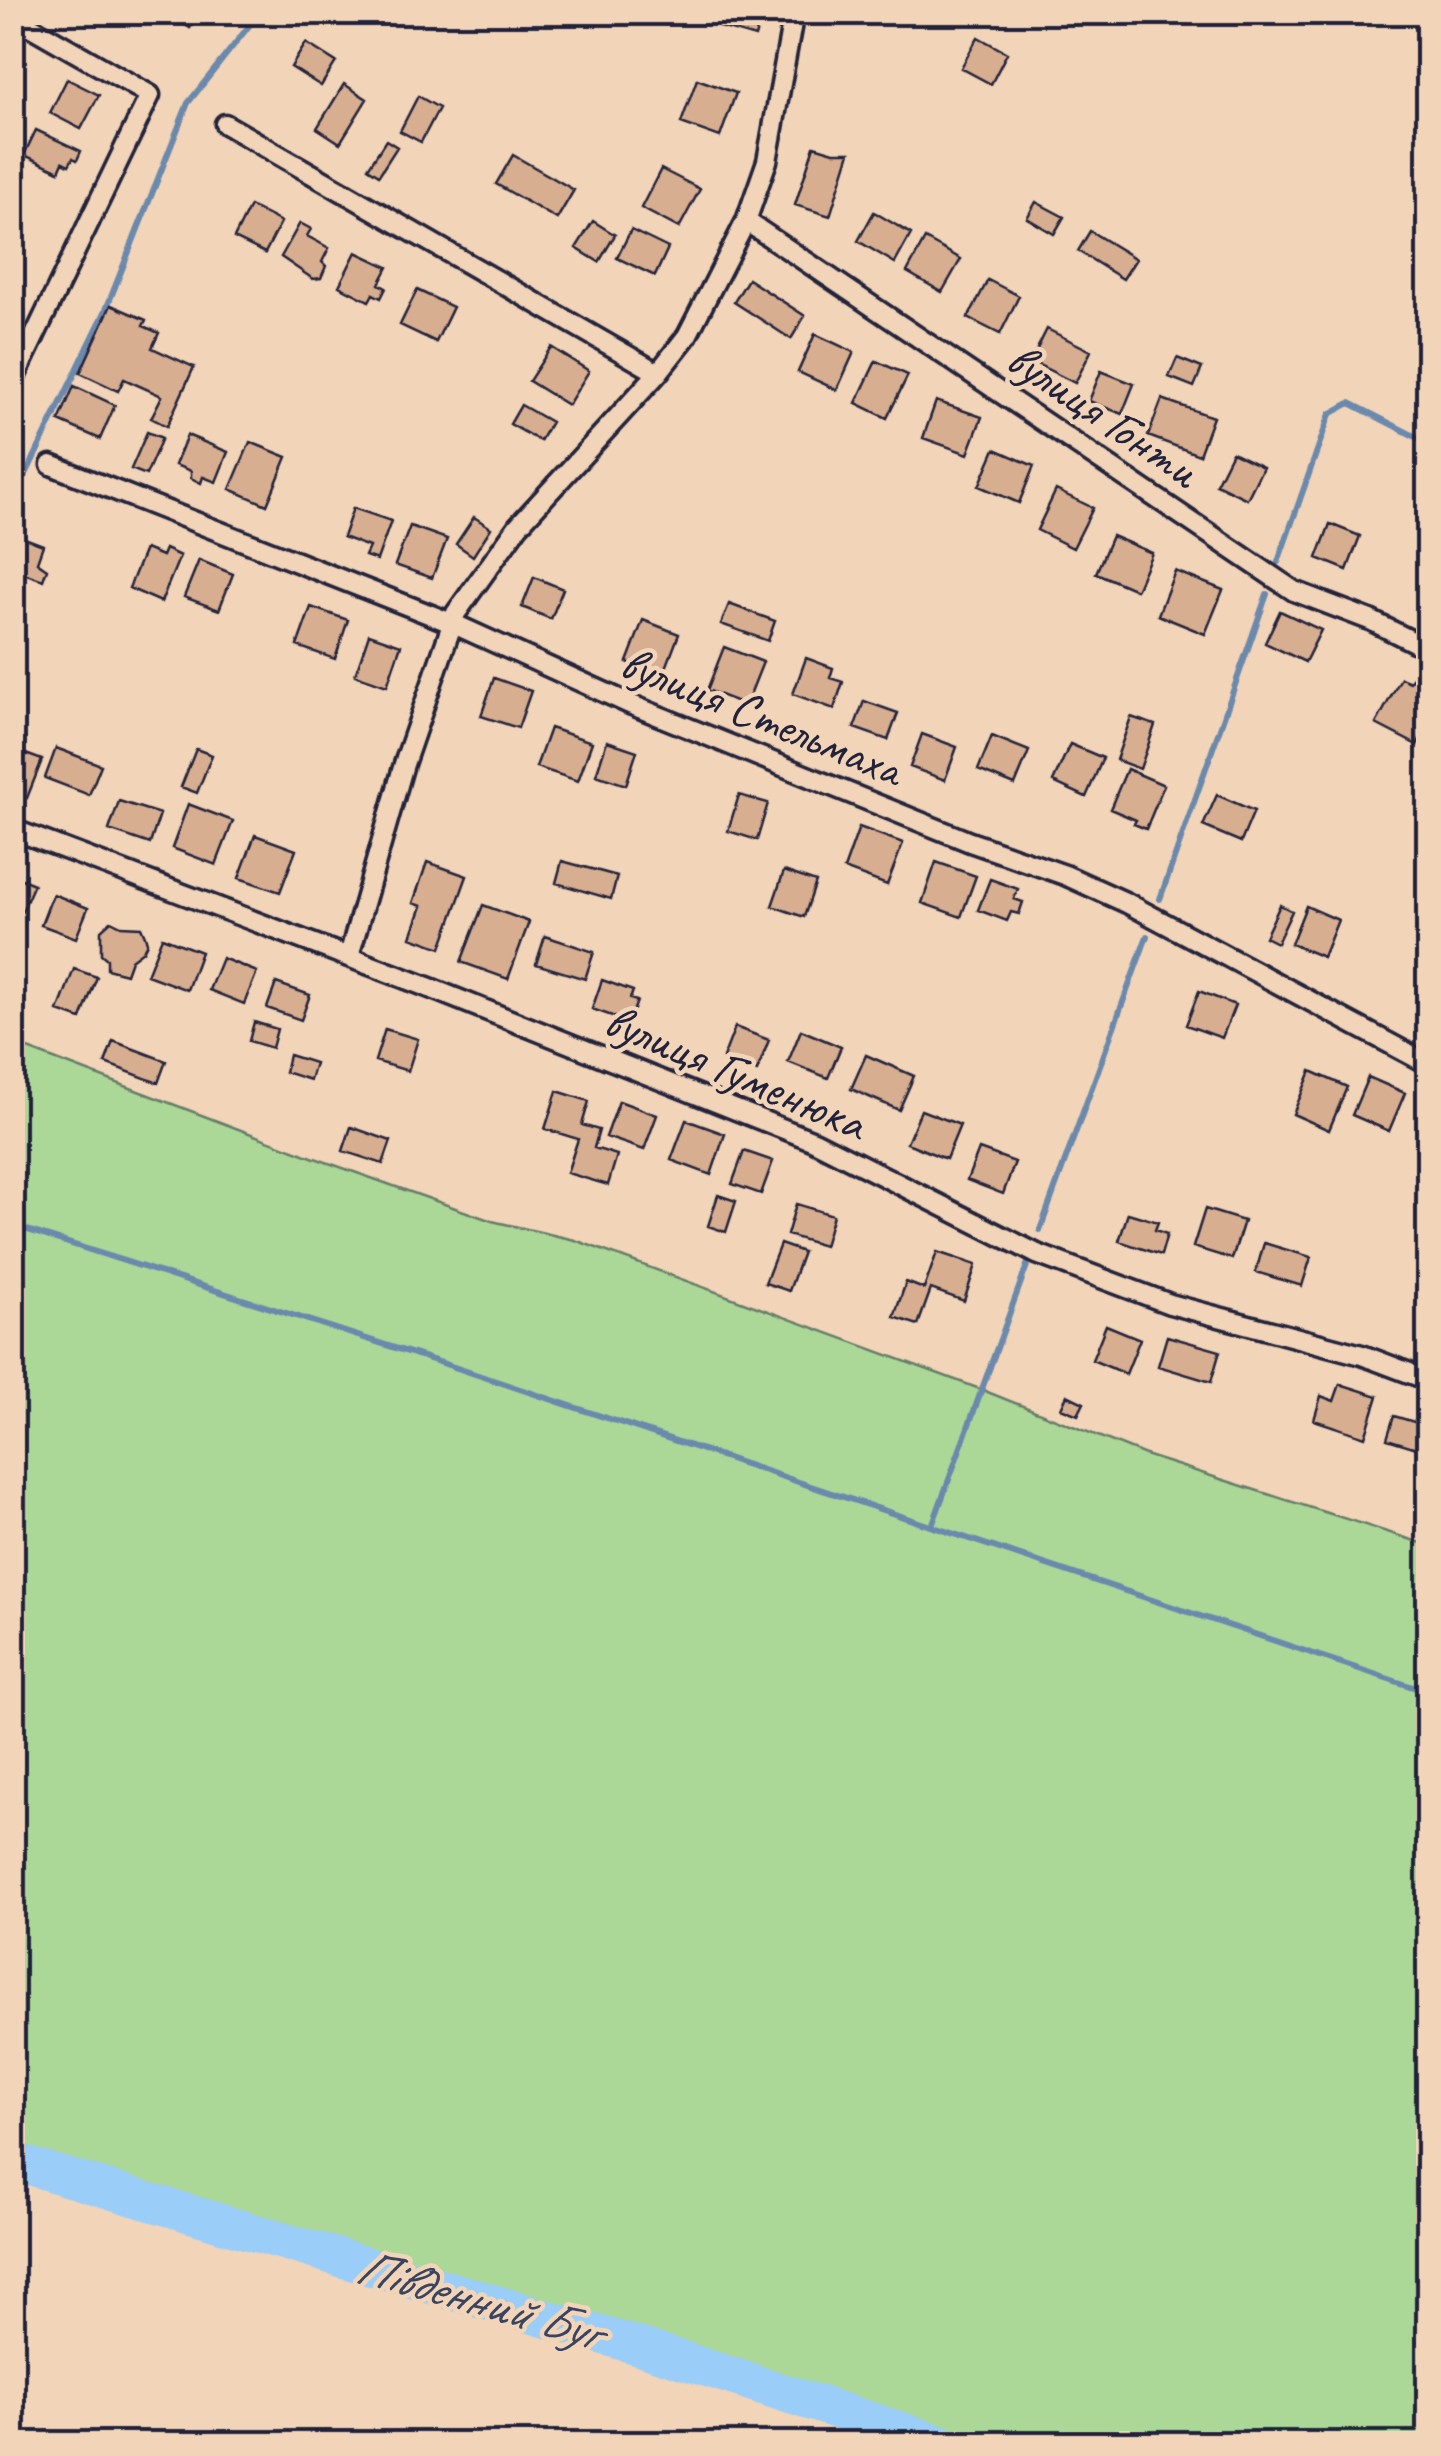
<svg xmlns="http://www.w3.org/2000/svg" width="1441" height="2456" font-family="Caveat,sans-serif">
<rect width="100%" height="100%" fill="#f2d5b8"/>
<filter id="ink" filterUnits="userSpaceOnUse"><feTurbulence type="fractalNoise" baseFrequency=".01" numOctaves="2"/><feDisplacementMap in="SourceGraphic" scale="20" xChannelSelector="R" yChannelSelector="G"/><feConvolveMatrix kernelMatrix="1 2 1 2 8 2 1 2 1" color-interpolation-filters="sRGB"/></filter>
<g filter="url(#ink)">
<path fill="#abd897" stroke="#667d69" stroke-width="2.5" d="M12,1043L312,1157L492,1221L575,1240L980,1389L1148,1456L1428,1545V2443H942L645,2348L13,2161Z"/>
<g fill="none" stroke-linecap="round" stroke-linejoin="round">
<path stroke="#6a89ac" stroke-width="6" d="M12,503L105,312L188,103L260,12
M1278,562L1330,414L1350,403L1428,443
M1160,899L1267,594
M12,1225L445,1364L1428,1692
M1040,1230L1147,936
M932,1526L1029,1260"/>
<path stroke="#9acdf7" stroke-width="38" d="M12,2161L645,2348L942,2444"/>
</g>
<path fill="#d8ae90" stroke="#22223b" stroke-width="2.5" d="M174,12H201L190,28L171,16Z
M724,12H762L755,37L720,27Z
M978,37L1007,53L991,84L961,68Z
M306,43L336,62L321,86L291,67Z
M67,79L99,95L81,129L50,113Z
M697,79L736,93L720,137L681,123Z
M344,84L367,99L340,143L317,128Z
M418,96L439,108L421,142L400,131Z
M36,130L81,151L77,160L73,158L69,165L63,162L59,171L24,155Z
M386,140L397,147L379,175L368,168Z
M814,146L834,152H850L830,216L795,205Z
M513,155L574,190L557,219L496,184Z
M661,169L700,189L679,228L641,208Z
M1036,202L1064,217L1054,234L1027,218Z
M250,206L281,222L265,253L234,238Z
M874,212L911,234L895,263L858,241Z
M593,221L615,235L599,262L576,248Z
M300,223L311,229L307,236L329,248L322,262L326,266L321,278L313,279L281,257Z
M631,230L668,248L655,276L617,258Z
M1090,231L1136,259L1123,279L1078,251Z
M925,239L961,259L942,292L907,272Z
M356,252L388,267L379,284L386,288L381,298L373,294L369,301L339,286Z
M748,279L805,316L791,339L734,302Z
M988,280L1019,296L1000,334L968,318Z
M417,290L453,307L436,342L400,325Z
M111,305L146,320L143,326L159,333L152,348L194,367L167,426L151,418L162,396L124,379L118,391L80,373Z
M1047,329L1091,351L1075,383L1031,361Z
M815,334L854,352L837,390L798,372Z
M551,347L589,371L568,405L529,381Z
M1177,358L1202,368L1194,387L1169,377Z
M876,361L908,375L887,418L856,403Z
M1101,371L1134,384L1122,414L1089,401Z
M74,386L115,405L100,439L59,421Z
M1162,399L1213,417L1199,455L1148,436Z
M936,401L982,417L968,454L923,438Z
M521,405L551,422L540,441L510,424Z
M147,432L162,438L146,475L131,469Z
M187,435L228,452L216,482L203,477L201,483L191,478V471L175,465Z
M250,442L287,457L267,505L230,489Z
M995,449L1034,466L1019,503L979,486Z
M1232,452L1263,467L1247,499L1216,484Z
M1056,490L1093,508L1073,548L1037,530Z
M353,508L391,521L377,560L365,556L369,547L343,537Z
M474,517L491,528L473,556L456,544Z
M1330,524L1360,536L1347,570L1317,558Z
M410,526L447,539L432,578L395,565Z
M1112,536L1152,553L1136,590L1096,573Z
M22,537L43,545L37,562L47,569L43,580L12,569Z
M145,549L162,556L165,549L180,556L161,602L129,588Z
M199,560L233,574L219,610L184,597Z
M1175,571L1223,590L1205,634L1158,615Z
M534,577L563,589L551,619L522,607Z
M729,604L775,621L768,641L721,624Z
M311,607L348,620L335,659L297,646Z
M1280,611L1321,630L1305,662L1265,643Z
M643,620L679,634L663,676L627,662Z
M369,634L401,645L387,686L355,675Z
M724,647L763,662L746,705L707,690Z
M806,658L833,668L830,678L843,682L834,709L793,694Z
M1413,677L1428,685V724L1417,745L1376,724L1401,678L1410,682Z
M494,678L531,691L518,728L481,716Z
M864,701L898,713L888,740L854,728Z
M1131,717L1155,725L1140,769L1116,760Z
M550,728L592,742L578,781L536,767Z
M922,734L957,747L945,780L910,767Z
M992,736L1029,751L1015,785L978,770Z
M607,741L637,751L626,785L596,775Z
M1070,744L1103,758L1086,797L1053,782Z
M56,748L101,765L89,795L45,778Z
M12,749L42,760L27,798L17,793L21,783L12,780Z
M196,749L212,755L197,793L181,787Z
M1127,769L1164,785L1146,829L1134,824L1136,820L1110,809Z
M739,795L768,803L757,840L728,831Z
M1217,795L1254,811L1241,842L1203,826Z
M119,801L160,814L150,844L109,830Z
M188,804L233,821L216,865L172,848Z
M859,827L903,843L887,885L844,869Z
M255,835L296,850L280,892L239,878Z
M562,861L617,876L611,899L556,883Z
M427,862L467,876L441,948L411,937L422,906L413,903Z
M936,862L976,876L961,917L922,903Z
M784,871L816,882L804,917L772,906Z
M12,875L34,884L20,916L12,913Z
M990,879L1018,889L1014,899L1023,902L1019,914L1011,912L1007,921L978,910Z
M53,894L88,908L76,938L41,925Z
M483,905L529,922L508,979L461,962Z
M1280,905L1292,911L1277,943L1265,937Z
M1306,906L1338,920L1323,957L1291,944Z
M111,921L121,926L141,927L145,936L147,943L143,951L131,960L126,974L107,969V959L101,954V930Z
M545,936L594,952L585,979L536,964Z
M162,937L201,952L187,990L147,975Z
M222,958L257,972L244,1004L209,990Z
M74,969L97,977L81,1019L58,1011Z
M602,980L633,991L630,999L637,1001L625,1034L614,1030L618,1018L592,1009Z
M276,983L310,995L301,1020L267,1008Z
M1199,991L1235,1005L1222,1038L1186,1025Z
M254,1022L277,1029L272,1048L249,1041Z
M735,1027L769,1040L757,1071L723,1058Z
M385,1029L418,1039L408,1071L375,1061Z
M801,1030L841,1047L828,1078L788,1062Z
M113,1041L166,1061L158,1083L105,1063Z
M289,1055L315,1063L310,1080L285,1072Z
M866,1055L914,1076L899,1110L851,1089Z
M1311,1071L1347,1087L1329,1130L1293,1114Z
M1368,1077L1405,1093L1389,1131L1352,1115Z
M557,1091L589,1101L582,1125L599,1130L594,1148L617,1155L608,1185L567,1173L578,1139L545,1129Z
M619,1101L657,1115L644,1150L606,1137Z
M921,1110L960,1125L946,1159L907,1143Z
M686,1120L725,1134L711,1175L671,1160Z
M351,1127L391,1141L383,1164L343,1151Z
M979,1149L1015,1162L1003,1194L967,1180Z
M744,1151L773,1161L761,1194L732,1184Z
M718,1195L736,1201L726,1232L708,1226Z
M796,1204L833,1215L824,1246L787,1235Z
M1205,1209L1244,1221L1232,1259L1193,1247Z
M1128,1213L1158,1222L1155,1230L1167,1234L1161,1255L1119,1241Z
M1264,1243L1311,1257L1302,1286L1256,1272Z
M780,1244L803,1252L789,1291L765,1283Z
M937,1252L976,1265L964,1301L931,1289L918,1325L894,1317L906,1282L924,1289Z
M1106,1325L1140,1339L1126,1374L1092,1360Z
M1167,1336L1220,1351L1211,1382L1158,1366Z
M1340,1384L1378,1396L1365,1437L1314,1420L1321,1396L1334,1401Z
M1067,1395L1084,1403L1078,1415L1061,1408Z
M1394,1416L1428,1426L1423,1450L1387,1439Z"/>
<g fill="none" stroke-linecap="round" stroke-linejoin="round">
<defs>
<path id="street" d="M12,16L150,95L12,383
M225,124L658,373
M746,221L1294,591L1370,620L1428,649
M51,465L454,624L632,705L970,842L1065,875L1127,903L1428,1064
M12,829L430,988L814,1141L1037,1254L1170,1304L1362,1355L1428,1380
M349,956L404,764L456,613L518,526L658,373L687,336L746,221L767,161L794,12"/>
</defs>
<use href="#street" stroke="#22223b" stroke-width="25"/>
<use href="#street" stroke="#f2d5b8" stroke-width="18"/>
</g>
</g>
<g text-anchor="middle" stroke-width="9" stroke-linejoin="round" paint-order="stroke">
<g font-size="50" fill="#22223b" stroke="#f2d5b8">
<text transform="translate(1104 413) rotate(34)" y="18">вулиця Гонти</text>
<text transform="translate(762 714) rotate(22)" y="18">вулиця Стельмаха</text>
<text transform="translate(736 1070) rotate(23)" y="18">вулиця Гуменюка</text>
</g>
<g font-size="52" font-style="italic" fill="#3a4461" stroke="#f2d5b8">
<text transform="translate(478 2298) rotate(16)" y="18">Південний Буг</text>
</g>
</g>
<rect width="1441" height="2456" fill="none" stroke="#f2d5b8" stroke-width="50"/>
<rect x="25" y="25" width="1391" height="2406" fill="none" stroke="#22223b" stroke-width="4" filter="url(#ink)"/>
</svg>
